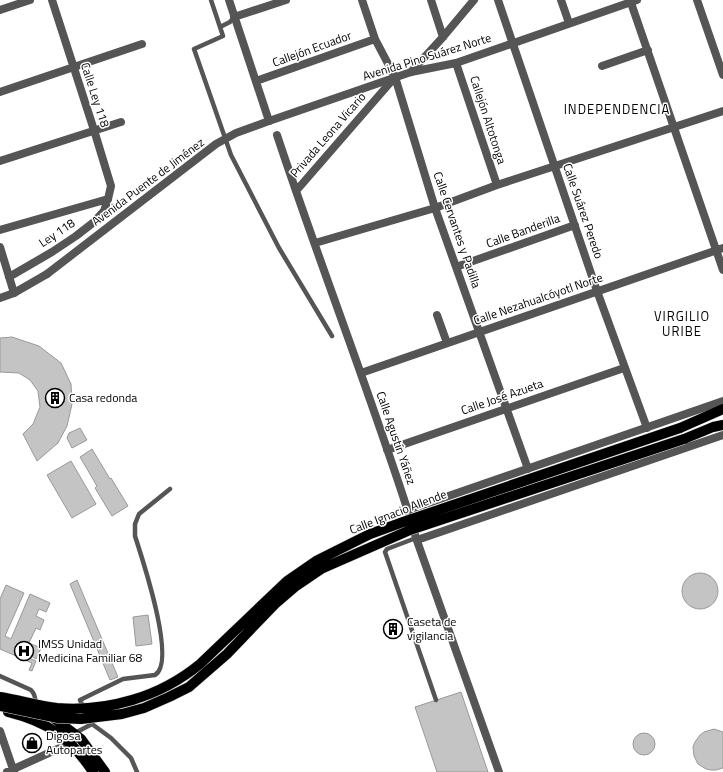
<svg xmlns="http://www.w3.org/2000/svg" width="723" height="772" font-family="'Titillium Web',sans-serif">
<rect width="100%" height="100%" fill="#fff"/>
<path fill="#c4c4c4" stroke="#999" d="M12,337L39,346L61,363L71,384L72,404L67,426L58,443L37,461L23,434L33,424L40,407L38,391L30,380L19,373L0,372V338Z
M80,428L87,440L72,448L67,438L69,433Z
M92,449L110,479L111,478L128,506L112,516L95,488L97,486L80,457Z
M71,461L96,504L72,518L47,475Z
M682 591a18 18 0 1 1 36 0a18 18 0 1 1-36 0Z
M77,580L118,677L110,680L70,584Z
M6,585L24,593L5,636L11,639L30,594L50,603L46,612L39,609L36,616L44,620L40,630L36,628L29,643L41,648L36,659L31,656L34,650L29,647L27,653L20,650L19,654L36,661L32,671L29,670L32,663L0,649V599Z
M148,615L152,644L136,646L133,617Z
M394,625L396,631L392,633L390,626Z
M461,692L488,772H437L415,707Z
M714,729L723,732V768L716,770H711L706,769L698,764L694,756L693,747L695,742L700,735L704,732Z
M633 744a11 11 0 1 1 22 0a11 11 0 1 1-22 0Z"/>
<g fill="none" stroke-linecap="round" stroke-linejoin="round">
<defs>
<path id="primary" d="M680,428L723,409
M684,439L713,427L723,425
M8,712C48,722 70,737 93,772
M51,716L81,739L105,772"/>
</defs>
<use href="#primary" stroke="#dbdbdb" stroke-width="11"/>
<path stroke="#555" stroke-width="4.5" d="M211,0L223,36L194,49L231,155L279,248L332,336
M220,27L230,22L234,17
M416,538L387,549L385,552L436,700
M0,676L31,690C35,694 36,698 35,705
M84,708L80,700L123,679L155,675C177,662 142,558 135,536V524L139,514L170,489
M75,733L92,724L111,738L131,758L137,772"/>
<path stroke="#555" stroke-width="8" d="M229,0L269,121
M362,0L375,39L395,77L435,208L528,469
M431,0L443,37
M498,0L597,291L647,428
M561,0L569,23
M630,0L723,270
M697,0L723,75
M0,10L30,0
M234,17L286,0
M456,63L497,185
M602,66L648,50
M411,72L443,37L474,0
M256,81L375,39
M0,92L142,44
M277,135C311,238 350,340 385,443C396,475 407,506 416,538L499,772
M0,161L121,122
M296,191L395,77
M0,230L108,199
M315,243L435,208L497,185L723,111
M0,247L14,293
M456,267L575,225
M9,277L52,252L76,236L94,222L104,211L108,199L111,186L94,130L52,0
M437,315L447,343
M361,373L723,248
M387,450L624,368
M408,510L723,401
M417,540L723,435
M0,731L14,772
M7,772L73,742"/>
<path stroke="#555" stroke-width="8" d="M269,121L411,72L456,63L637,0
M0,298L14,293L47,274"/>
<use href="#primary" stroke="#000" stroke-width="10"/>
<defs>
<path id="primary-bridge" d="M0,697C19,700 38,706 57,708C108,712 160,697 200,664L287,581L316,561L370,534L403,522L680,428
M0,706L58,718L81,719L122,714L144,708L169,697L189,687L227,654L275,604L296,586L321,569L410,530L684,439"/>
</defs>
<use href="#primary-bridge" stroke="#dbdbdb" stroke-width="11" stroke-linecap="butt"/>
<path stroke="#555" stroke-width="8" d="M47,274L216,144L236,133L269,121"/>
<use href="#primary-bridge" stroke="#000" stroke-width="10"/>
</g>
<defs>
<symbol id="building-ring" viewBox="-11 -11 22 22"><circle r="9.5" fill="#fff" stroke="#000" stroke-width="1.5"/><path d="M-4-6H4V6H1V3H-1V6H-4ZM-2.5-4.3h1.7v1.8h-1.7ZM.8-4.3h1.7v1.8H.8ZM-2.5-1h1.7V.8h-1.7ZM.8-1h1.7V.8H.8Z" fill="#000"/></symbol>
<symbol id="hospital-ring" viewBox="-11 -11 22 22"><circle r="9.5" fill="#fff" stroke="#000" stroke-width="1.5"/><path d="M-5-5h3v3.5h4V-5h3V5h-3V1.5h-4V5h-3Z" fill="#000"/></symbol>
<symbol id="shop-ring" viewBox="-11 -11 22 22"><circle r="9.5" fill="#fff" stroke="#000" stroke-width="1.5"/><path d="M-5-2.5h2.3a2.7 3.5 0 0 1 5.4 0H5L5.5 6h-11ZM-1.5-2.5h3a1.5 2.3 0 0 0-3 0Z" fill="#000"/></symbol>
</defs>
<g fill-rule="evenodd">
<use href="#building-ring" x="44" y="387" width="22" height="22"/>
<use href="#building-ring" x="382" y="618" width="22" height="22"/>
<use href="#hospital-ring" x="13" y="640" width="22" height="22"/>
<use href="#shop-ring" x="21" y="732" width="22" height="22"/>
</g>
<g text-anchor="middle" stroke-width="3" stroke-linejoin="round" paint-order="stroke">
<g font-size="12" fill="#000" stroke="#fff">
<text transform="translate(312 49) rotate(-20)" y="4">Callejón Ecuador</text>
<text transform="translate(427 57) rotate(-17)" y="4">Avenida Pino Suárez Norte</text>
<text transform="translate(95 95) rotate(72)" y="4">Calle Ley 118</text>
<text transform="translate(488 120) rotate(72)" y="4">Callejón Altotonga</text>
<text transform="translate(328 135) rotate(-49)" y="4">Privada Leona Vicario</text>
<text transform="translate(148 182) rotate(-37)" y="4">Avenida Puente de Jiménez</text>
<text transform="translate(583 211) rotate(71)" y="4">Calle Suárez Peredo</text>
<text transform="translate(457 230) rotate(71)" y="4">Calle Cervantes y Padilla</text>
<text transform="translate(523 231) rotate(-20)" y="4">Calle Banderilla</text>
<text transform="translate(57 233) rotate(-34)" y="4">Ley 118</text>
<text transform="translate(538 299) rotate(-19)" y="4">Calle Nezahualcóyotl Norte</text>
<text transform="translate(502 397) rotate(-19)" y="4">Calle José Azueta</text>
<text transform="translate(396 438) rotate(71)" y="4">Calle Agustín Yáñez</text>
<text transform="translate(398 512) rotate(-21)" y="4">Calle Ignacio Allende</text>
</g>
<g font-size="12" fill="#000" stroke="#fff" text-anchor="start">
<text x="69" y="402">Casa redonda</text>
<text x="407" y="626">Caseta de<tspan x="407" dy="14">vigilancia</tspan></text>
<text x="38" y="648">IMSS Unidad<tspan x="38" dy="14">Medicina Familiar 68</tspan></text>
<text x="46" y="740">Digosa<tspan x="46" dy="14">Autopartes</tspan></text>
</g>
<g font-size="13" letter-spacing="1" fill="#000" stroke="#fff">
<text x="617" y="114">INDEPENDENCIA</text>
<text x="682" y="321">VIRGILIO<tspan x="682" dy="15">URIBE</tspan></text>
</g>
</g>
</svg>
